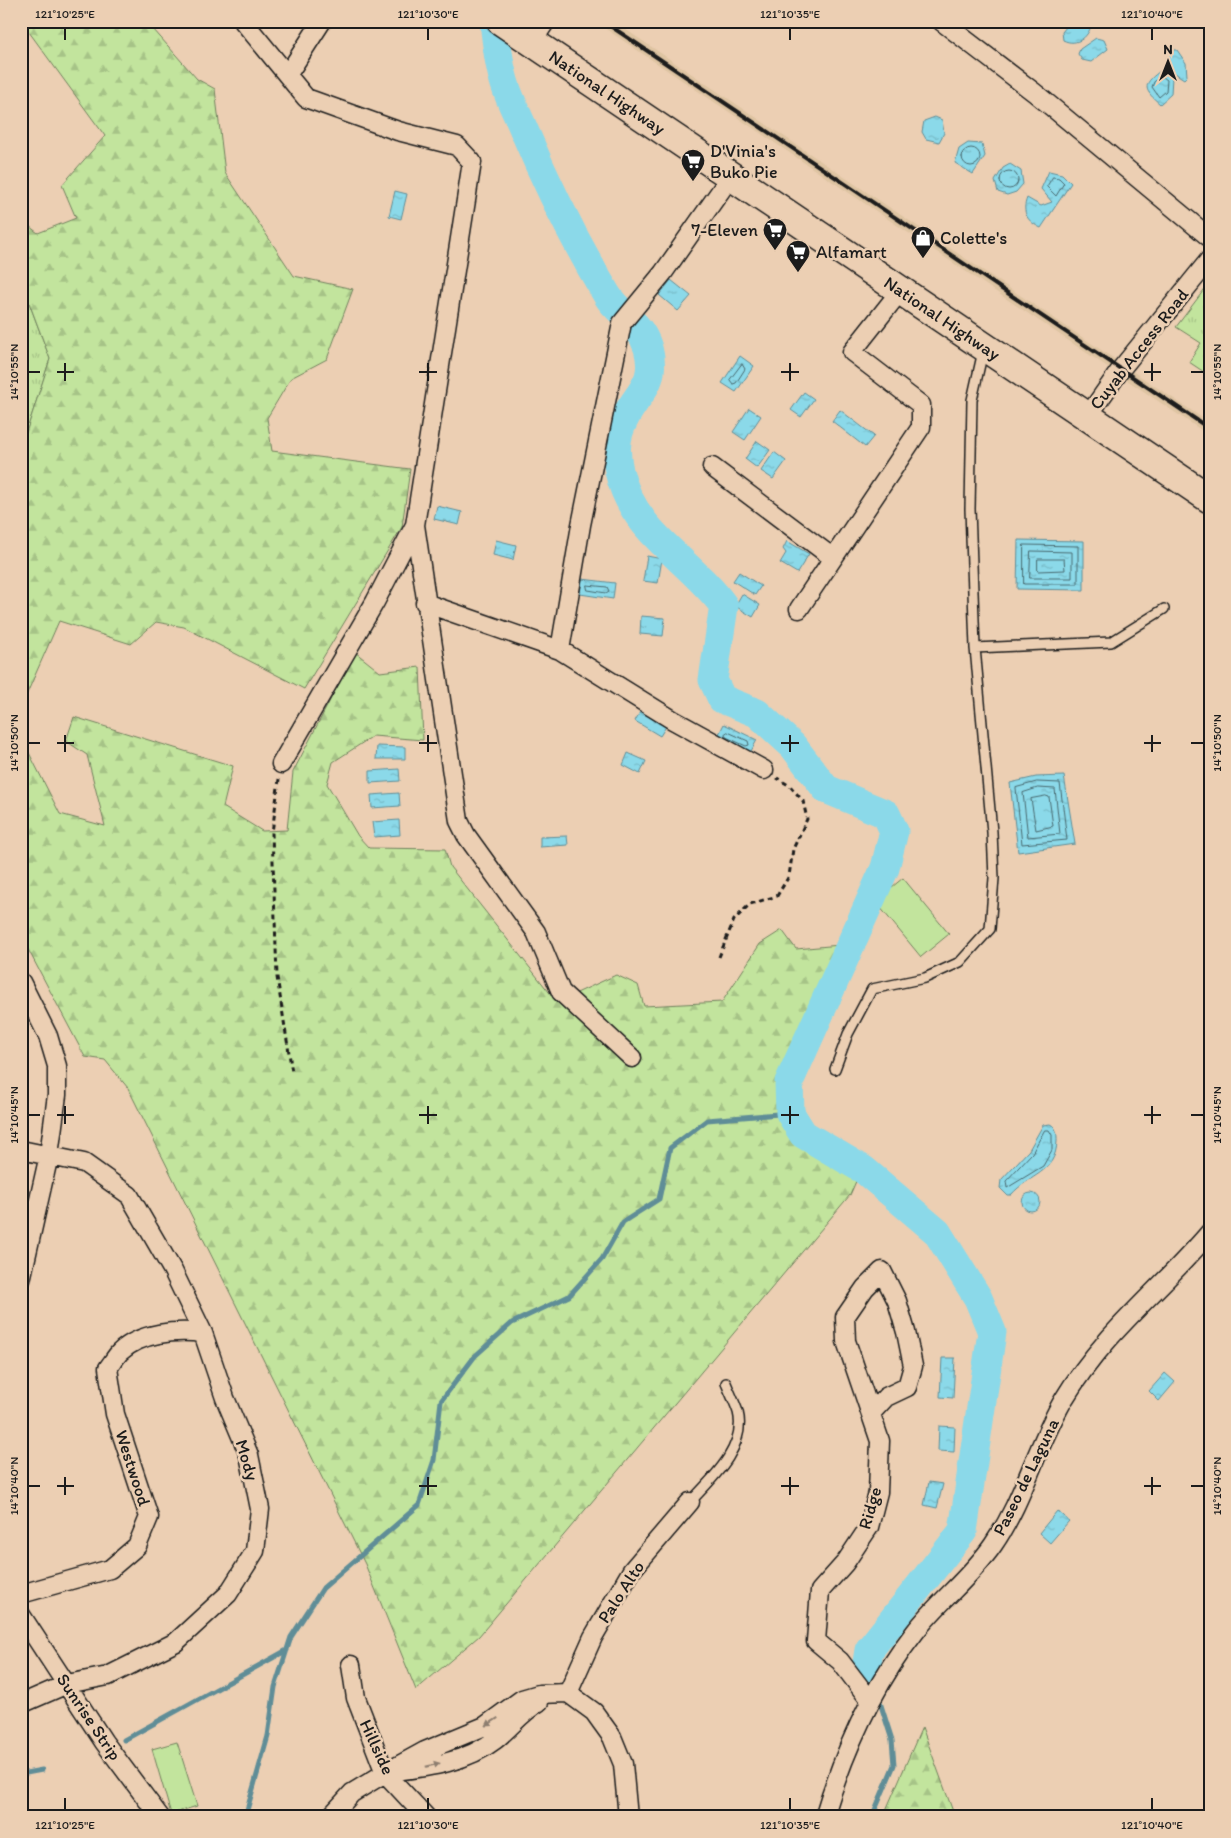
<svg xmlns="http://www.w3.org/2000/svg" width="1231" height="1838" font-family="Itim,sans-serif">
<defs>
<pattern id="grass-tufts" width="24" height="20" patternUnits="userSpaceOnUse" patternTransform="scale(1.25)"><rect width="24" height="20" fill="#c2e49d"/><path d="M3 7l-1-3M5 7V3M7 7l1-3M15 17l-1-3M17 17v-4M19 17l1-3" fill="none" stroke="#a6c387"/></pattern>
<pattern id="forest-firs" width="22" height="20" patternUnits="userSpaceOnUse" patternTransform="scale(1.25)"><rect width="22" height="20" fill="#c2e49d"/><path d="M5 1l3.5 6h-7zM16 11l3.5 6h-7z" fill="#a6c387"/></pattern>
<pattern id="water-ripples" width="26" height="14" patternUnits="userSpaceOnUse" patternTransform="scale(1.25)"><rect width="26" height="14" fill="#8bd9e9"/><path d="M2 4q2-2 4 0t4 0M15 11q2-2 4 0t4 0" fill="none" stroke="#77bac7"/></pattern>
</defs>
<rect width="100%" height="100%" fill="#eccfb3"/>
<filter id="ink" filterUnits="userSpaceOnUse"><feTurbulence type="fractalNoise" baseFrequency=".02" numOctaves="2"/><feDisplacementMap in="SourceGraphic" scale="10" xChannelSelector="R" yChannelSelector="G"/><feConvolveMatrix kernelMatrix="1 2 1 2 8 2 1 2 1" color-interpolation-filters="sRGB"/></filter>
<g filter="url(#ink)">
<path fill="#dec4a2" d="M594,21H613L1116,360L1210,423V436Z"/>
<path fill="url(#grass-tufts)" stroke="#6f805c" d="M21,281L50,359L21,448Z
M1210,282V376L1189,362L1201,343L1176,327Z"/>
<path fill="url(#forest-firs)" stroke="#6f805c" d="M21,21H146L197,79L215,89L225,173L294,276L353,289L327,359L291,378L267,418L272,451L410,469L402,527L304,689L184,627L156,622L131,644L59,621L21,707V448L50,359L21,281V220L38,233L76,218L62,185L105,136Z
M355,652L380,672L420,667L423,740L373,736L333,762L327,784L358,836L369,848L445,849L450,867L557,1002L616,975L638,985L644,1006L722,1002L760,944L782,930L796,949L851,944L789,1082L790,1113L803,1135L857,1179L850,1195L479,1636L416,1690L365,1564L128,1088L105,1060L85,1057L21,936V737L60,814L105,826L87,755L66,741L74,717L233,766L223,807L262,831L287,830L293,772Z
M922,1727L955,1817H883Z"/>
<path fill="#c2e49d" stroke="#6f805c" d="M903,878L949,934L921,957L875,901Z
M177,1742L197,1806L171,1814L152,1749Z"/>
<path fill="url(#water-ripples)" stroke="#5f8d97" d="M1071,21H1092C1090,37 1077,47 1063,40L1062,32Z
M1096,38L1104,40L1108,49L1091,62L1082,60L1078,54L1080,49Z
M1171,50H1177L1186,63L1187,76L1184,79L1170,70L1167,58Z
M1159,72L1172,77L1171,94L1160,104C1145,91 1141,85 1159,72Z
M935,117L942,120L944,133L939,142L926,139L922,132L924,121Z
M968,143L982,144L985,156L973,174L955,163L959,149Z
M1010,164L1021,171L1023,184L1016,192L1007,195L998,192L995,181L1003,168Z
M1049,171L1062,174L1071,183L1041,228C1028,222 1021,213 1027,198L1041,206L1052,202L1041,189Z
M395,191L407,194L401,219L389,216Z
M671,280L691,296L678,311L659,295Z
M740,356L754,366L736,392L722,383Z
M804,392L814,399L801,417L791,410Z
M749,408L761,416L745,440L733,432Z
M840,410L874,436L865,447L832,421Z
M757,441L770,450L757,468L745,459Z
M774,452L786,461L773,479L761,471Z
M437,506L462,512L459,525L434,519Z
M496,540L516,545L513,560L493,555Z
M1018,540L1084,541V590L1017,589Z
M787,541L809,554L797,573L780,563L786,553L783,549Z
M647,556L662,559L658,583L643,581Z
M739,572L761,586L755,595L733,581Z
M582,579L615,583L613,599L580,594Z
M742,594L760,605L753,617L735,606Z
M641,616L665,618L663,636L640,634Z
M641,710L667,725L660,736L635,721Z
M724,724L757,740L750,753L717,738Z
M377,746L405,747V759H376Z
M628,753L646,761L640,774L623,765Z
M399,769L400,781L370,783V771Z
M1064,776L1075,844L1018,852L1010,783L1036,777Z
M399,793L400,806L372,808L371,795Z
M399,820L400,835L374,837L372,822Z
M567,836L568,845L540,847V837Z
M1050,1124C1057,1127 1057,1134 1057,1141C1056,1174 1029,1174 1011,1195H1007L1000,1188L1001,1180L1029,1150L1043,1125Z
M1022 1202a9 9 0 1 1 18 0a9 9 0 1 1-18 0Z
M942,1358H955L953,1398L940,1397Z
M1165,1373L1175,1382L1159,1401L1149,1391Z
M939,1426L955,1427L954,1452L938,1451Z
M929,1482L943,1484L937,1508L924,1505Z
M1057,1511L1069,1521L1050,1543L1039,1533Z"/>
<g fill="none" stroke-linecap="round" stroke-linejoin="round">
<path stroke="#48686e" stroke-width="1" d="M1163,77L1167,80L1166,91L1159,97L1152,87L1154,82Z
M962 157a9 9 0 1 1 18 0a9 9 0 1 1-18 0Z
M1000 180a9 9 0 1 1 18 0a9 9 0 1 1-18 0Z
M1053,177L1059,178L1064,183L1056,196L1047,187Z
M742,364L745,369L736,383L733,384L730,380Z
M1024,545L1078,546V584H1024Z
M1031,551L1072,552V578H1030Z
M1038,559H1064L1065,570L1038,571Z
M587,585L607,587L609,591L606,593L588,590Z
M728,732L748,741L749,745L746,746L726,737L725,734Z
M1037,782L1060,783L1067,840L1022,844L1016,788Z
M1038,788L1055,789L1060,834L1028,837L1023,793Z
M1046,796L1049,797L1053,826L1036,830L1031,799Z
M1045,1130H1049L1052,1135V1150L1043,1166L1007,1188L1006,1181L1032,1153Z"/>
<path stroke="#5f8d97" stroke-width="5" d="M124,1740L287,1650
M21,1774L42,1770
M245,1817L268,1736L275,1687L291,1637L323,1588L419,1505L434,1460L441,1401L475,1356L512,1323L569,1296L602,1259L623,1222L659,1199L670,1148L707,1120L790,1113
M872,1817L894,1765L892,1740L879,1699"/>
<path stroke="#8bd9e9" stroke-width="29" d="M494,21C496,40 498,59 503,77C507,95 517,113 524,130C548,187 575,242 607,295C619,315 639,320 648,348C658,384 637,392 624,420C615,437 615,453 619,471C633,534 689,558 724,606L713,680L722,699L757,713L793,746L826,789L886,814L894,831L885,868L789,1082L790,1113L803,1134L864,1170L937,1232L978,1298L992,1332L963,1531L869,1650L865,1675"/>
<defs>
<path id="lane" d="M975,648L1111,642L1164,609
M835,1069L848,1034L872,989L925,978L960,962L990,929L994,878L992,832L975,648L970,509L972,400L983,351
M690,1502C712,1479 747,1447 738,1412C735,1403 730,1393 726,1383"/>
<path id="street" d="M243,21L306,98L398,131L457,146L472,162L415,525L459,821L466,835L536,932L561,992L632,1058
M941,21L1035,93L1210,238
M532,42L546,21
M288,74L322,21
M1088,416L1121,369L1210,259
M712,467L833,558
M425,603L560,650L673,720L764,770
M799,609L921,427V405L852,352L901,290
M560,650L581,525L622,323L663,273L731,176
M281,764L375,602L415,525
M21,982L48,1036L57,1066V1095L49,1155L21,1280
M21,1150L84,1163L129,1195L173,1271L203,1333L225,1398L249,1455L260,1509L255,1551L228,1594L176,1642L108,1676L67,1684L21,1704
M21,1594L110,1569L137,1546L149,1517L115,1414L108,1368C112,1363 116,1356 120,1352C141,1332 176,1330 203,1333
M21,1615L104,1742L160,1817
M351,1665L356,1698L385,1773L426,1817
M568,1693L593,1637L632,1570L690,1502
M869,1699L840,1661L816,1641L820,1591L845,1563L869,1527L878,1492L880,1441L846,1341L845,1317L865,1288L882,1271L897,1301L906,1332L913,1366L907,1387L886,1397L872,1412
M395,1771C429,1767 467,1762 495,1740C510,1728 522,1712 539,1702
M330,1817L352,1793L385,1773L425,1751L485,1726L522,1699L539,1694L568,1693L594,1712L612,1737L623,1764L628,1817
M824,1817C844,1751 873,1686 915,1632C939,1601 971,1577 993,1545C1024,1500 1036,1446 1064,1399C1104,1332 1161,1290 1210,1232"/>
<g id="primary">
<path id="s1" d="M501,21L1210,499"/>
</g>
</defs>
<use href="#lane" stroke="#1c1c1c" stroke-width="12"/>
<use href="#street" stroke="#1c1c1c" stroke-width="21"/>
<use href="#primary" stroke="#1c1c1c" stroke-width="31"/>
<path stroke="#1c1c1c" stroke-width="3" stroke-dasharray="5 4" stroke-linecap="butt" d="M279,779L272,833L277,977L292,1072
M719,957L734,920L750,904L777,896L789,876L793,849L807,819L803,801L790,786L777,778"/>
<use href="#lane" stroke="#eccfb3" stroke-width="9"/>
<use href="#street" stroke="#eccfb3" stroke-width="18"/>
<use href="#primary" stroke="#eccfb3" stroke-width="28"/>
<path stroke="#1c1c1c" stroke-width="4" d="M603,21L1210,429"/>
</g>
<defs><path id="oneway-solid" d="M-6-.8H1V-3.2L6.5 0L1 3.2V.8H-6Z" transform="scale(1.25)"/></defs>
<g fill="#8e7e6f">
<use href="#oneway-solid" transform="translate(492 1722) rotate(147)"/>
<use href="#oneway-solid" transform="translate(433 1765) rotate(-14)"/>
</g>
</g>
<path fill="none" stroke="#1c1c1c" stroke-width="2" d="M65,28V40M428,28V40M790,28V40M1152,28V40M65,363V381M428,363V381M790,363V381M1152,363V381M28,372H40M57,372H74M419,372H437M781,372H799M1144,372H1161M1191,372H1204M65,735V752M428,735V752M790,735V752M1152,735V752M28,743H40M57,743H74M419,743H437M781,743H799M1144,743H1161M1191,743H1204M65,1106V1124M428,1106V1124M790,1106V1124M1152,1106V1124M28,1115H40M57,1115H74M419,1115H437M781,1115H799M1144,1115H1161M1191,1115H1204M65,1477V1495M428,1477V1495M790,1477V1495M1152,1477V1495M28,1486H40M57,1486H74M419,1486H437M781,1486H799M1144,1486H1161M1191,1486H1204M65,1798V1810M428,1798V1810M790,1798V1810M1152,1798V1810"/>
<defs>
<symbol id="supermarket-pin" viewBox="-11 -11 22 30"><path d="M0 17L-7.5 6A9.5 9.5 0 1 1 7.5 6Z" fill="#1c1c1c" stroke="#eccfb3"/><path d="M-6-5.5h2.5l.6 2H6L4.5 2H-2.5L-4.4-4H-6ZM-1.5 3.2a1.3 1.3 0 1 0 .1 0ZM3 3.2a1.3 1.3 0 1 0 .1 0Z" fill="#fff"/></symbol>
<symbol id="shop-pin" viewBox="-11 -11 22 30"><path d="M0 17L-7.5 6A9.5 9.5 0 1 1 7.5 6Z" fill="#1c1c1c" stroke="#eccfb3"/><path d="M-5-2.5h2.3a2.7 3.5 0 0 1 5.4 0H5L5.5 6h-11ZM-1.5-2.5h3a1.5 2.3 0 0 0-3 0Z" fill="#fff"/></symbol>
</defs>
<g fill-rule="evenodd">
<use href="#supermarket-pin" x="679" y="147" width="28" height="38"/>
<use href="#supermarket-pin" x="761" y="216" width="28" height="38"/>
<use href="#shop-pin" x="909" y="224" width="28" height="38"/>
<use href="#supermarket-pin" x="784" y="238" width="28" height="38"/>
</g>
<g text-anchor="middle" stroke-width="5" stroke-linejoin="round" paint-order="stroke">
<g font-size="18" fill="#1c1c1c" stroke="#eccfb3">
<text dy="6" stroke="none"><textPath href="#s1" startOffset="128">National Highway</textPath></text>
<text dy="6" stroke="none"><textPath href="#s1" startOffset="532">National Highway</textPath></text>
<text transform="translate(1139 349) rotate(-52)" y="6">Cuyab Access Road</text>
<text transform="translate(247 1460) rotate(73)" y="6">Mody</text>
<text transform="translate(133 1468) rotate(72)" y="6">Westwood</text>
<text transform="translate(1026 1477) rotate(-64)" y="6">Paseo de Laguna</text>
<text transform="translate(870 1508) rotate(-74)" y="6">Ridge</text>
<text transform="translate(621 1592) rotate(-57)" y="6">Palo Alto</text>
<text transform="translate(89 1717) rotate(56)" y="6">Sunrise Strip</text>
<text transform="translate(377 1747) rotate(65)" y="6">Hillside</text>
</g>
<g font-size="18" fill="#1c1c1c" stroke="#eccfb3" text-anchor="start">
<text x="710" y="157">D'Vinia's<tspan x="710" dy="21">Buko Pie</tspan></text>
<text x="758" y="236" text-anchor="end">7-Eleven</text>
<text x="940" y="244">Colette's</text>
<text x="816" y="258">Alfamart</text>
</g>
</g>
<rect width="1231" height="1838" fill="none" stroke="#eccfb3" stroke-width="55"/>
<g transform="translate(1168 62)" stroke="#eccfb3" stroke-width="4" paint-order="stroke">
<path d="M0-4L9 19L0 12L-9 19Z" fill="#1c1c1c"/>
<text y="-8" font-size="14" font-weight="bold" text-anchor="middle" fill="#1c1c1c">N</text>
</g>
<rect x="28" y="28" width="1176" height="1782" fill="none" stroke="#1c1c1c" stroke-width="2"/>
<g font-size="12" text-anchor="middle" fill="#1c1c1c">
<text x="65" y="18">121°10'25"E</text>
<text x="428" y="18">121°10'30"E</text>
<text x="790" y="18">121°10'35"E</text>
<text x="1152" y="18">121°10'40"E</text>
<text transform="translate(14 372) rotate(-90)" y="4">14°10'55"N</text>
<text transform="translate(1217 372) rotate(-90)" y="4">14°10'55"N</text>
<text transform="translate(14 743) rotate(-90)" y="4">14°10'50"N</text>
<text transform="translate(1217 743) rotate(-90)" y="4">14°10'50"N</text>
<text transform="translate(14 1115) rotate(-90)" y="4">14°10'45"N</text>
<text transform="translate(1217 1115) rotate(-90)" y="4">14°10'45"N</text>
<text transform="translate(14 1486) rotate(-90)" y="4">14°10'40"N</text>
<text transform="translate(1217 1486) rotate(-90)" y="4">14°10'40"N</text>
<text x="65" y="1829">121°10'25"E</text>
<text x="428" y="1829">121°10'30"E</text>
<text x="790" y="1829">121°10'35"E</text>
<text x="1152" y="1829">121°10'40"E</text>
</g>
</svg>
